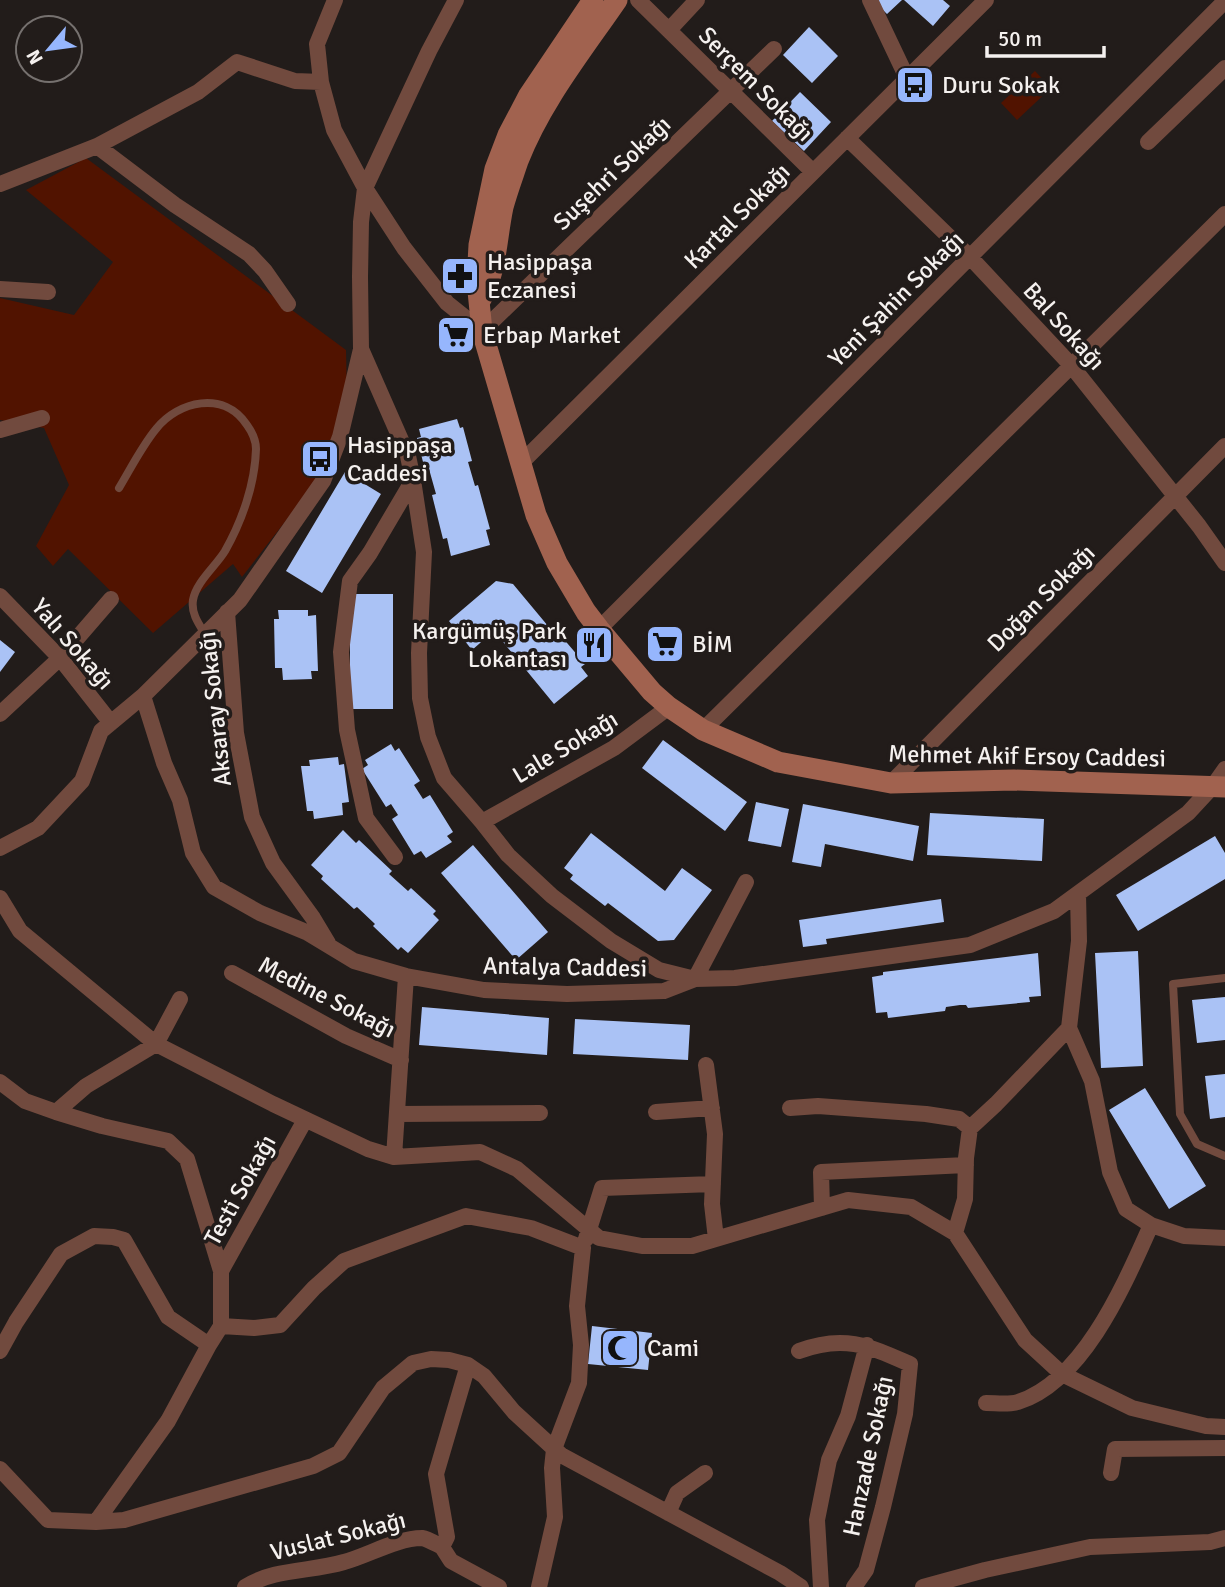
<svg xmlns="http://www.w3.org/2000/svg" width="1225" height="1587" font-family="Signika,sans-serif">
<rect width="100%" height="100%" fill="#221c1a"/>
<path fill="#511300" d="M1035,71L1051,88L1017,120L1001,103Z
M86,158L346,350L347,396L323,473L242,577L233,564L153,633L68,549L53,566L36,546L69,485L44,428L0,420V298L74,315L113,262L26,190Z"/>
<path fill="#aac2f5" d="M873,0H902L887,14Z
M904,0H943L950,6L933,26Z
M809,27L838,56L812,83L783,55Z
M800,92L831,122L804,151L772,121Z
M457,419L460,428L463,427L472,461L468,462L475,486L478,485L490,529L486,530L490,545L451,556L447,538L443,539L432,495L436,494L429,469L425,470L417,438L421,437L419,429Z
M345,472L381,494L322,593L286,571Z
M496,581L513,584L553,632L556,630L585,664L581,667L588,676L554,704L494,631L472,650L449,621Z
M350,594H393V709H350Z
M278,610H308V616L316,615L318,671H311L312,679L283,680L282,668H275L274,619H279Z
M0,640L15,652L0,672Z
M663,740L747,802L725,831L642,768Z
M391,744L395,751L399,748L420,781L414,785L423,799L430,795L453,832L447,836L452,842L426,858L421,851L414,855L392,819L398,815L391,804L386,807L362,769L368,765L365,760Z
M338,757L339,765L344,764L349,802L342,803L343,815L314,819L313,811H307L301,766H310L309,760Z
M756,802L789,809L781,847L748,841Z
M803,804L919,826L913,861L825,844L821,867L792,862Z
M930,813L1044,819L1042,861L927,855Z
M343,830L356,843L359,840L392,871L389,874L408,891L411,888L436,911L433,914L439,920L408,953L401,947L398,950L373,926L375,924L357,907L354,909L321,879L323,876L311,865Z
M591,833L665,891L682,868L712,890L674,940L658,941L608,903L605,906L570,879L573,875L564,868Z
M1215,836L1225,853V879L1138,931L1116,895Z
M473,845L548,932L516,960L441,873Z
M941,899L944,922L826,939L827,944L803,947L799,920Z
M1138,951L1143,1066L1101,1068L1095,953Z
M1038,953L1041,996L1029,997L1030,1002L968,1008L966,1005H960L946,1007L945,1011L888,1018L887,1012L876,1013L872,977L883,975V972Z
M1225,997V1040L1197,1043L1192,1000Z
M422,1007L549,1018L547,1055L419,1045Z
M575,1019L690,1025L688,1060L573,1054Z
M1225,1074V1117L1210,1119L1205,1076Z
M1145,1088L1206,1186L1169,1209L1109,1110Z
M592,1326L652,1333L648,1370L588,1364Z"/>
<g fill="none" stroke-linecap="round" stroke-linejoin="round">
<path stroke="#714a3e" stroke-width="8" d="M119,488C131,468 142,446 156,429C178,401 224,390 247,425C252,432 256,440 256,449C255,484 242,521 225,551C216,566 196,582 193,600C191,613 198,623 205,634
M1225,978L1173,984L1180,1114L1197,1144L1225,1156"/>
<path stroke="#714a3e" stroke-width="16" d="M335,0L317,44L321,82L334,130L365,188L404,248L447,303L482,331L774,49
M638,0L813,172
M870,0L907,78
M669,30L697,0
M847,138L970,257L1070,364L1199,526L1225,563
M1148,142L1225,68
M97,146L175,205L249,254L265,271L288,304
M0,184L97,146L198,92L237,62L295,81L321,82
M0,289L48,292
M361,349L408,456L413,480L424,552L419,653L420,698L428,737L444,778L482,822L508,855L552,896L611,941L659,970L695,979L746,882
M0,430L42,418
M520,464L986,0
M0,596L60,658L111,723
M227,612L236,733L252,817L273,863L313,918L328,943
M599,629L1225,1
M143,696L164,763L180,800L193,853L214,887L260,913L306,932L354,961L406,976L484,990L567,994L664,991L695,979L735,978L970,945L1054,911L1188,813L1213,786L1225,769
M0,714L60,658L111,599
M703,730L1225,214
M891,783L1225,446
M482,822L614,748L669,707
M0,848L38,828L82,781L101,731L143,696L240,600L323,481L340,437L361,349L360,277L361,222L365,188L429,51L456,0
M395,857L366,818L347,730L341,652L350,581L370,553L413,480
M0,898L20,931L156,1044L273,1104L368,1149L394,1157L480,1152L517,1169L599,1238L642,1246H692L848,1200L911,1207L955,1233L1025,1340L1062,1374L1132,1408L1206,1426L1225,1427
M232,973L346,1036L401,1060
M1069,1028L1092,1081L1110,1172L1126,1209L1151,1225L1184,1236L1225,1238
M1069,1028L1079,941L1078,894
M706,1065L715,1134L712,1204L716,1239
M0,1082L25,1101L56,1112L86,1086L156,1044L180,999
M790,1108L818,1106L926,1114L959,1119L970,1128
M56,1112L102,1126L168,1141L187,1159L221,1271
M656,1112L712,1108
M398,1114L540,1113
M394,1157L406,976
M822,1208L821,1172L966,1165
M955,1233L965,1199L966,1158L970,1128L996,1104L1069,1028
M586,1239L602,1188L713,1184
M221,1326L254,1328L280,1325L314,1288L344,1261L466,1216L531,1228L583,1248L577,1306L581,1345L579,1383L554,1449L552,1468L555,1517L539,1587
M221,1326V1271L305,1120
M0,1351L16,1322L61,1254L94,1236L113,1237L124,1240L168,1317L209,1345L221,1326
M799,1351C844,1334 869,1346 910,1364L905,1414L883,1507L866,1570L854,1587
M468,1365L436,1474L447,1537L442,1547L451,1561L499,1587
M986,1403C996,1403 1009,1405 1018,1402C1084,1381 1125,1283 1151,1225
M0,1469L48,1520L96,1522L124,1520L313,1466L339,1453L383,1388L413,1363L431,1359L449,1360L468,1365L484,1376L514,1412L561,1455L780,1573L801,1587
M1111,1473L1115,1449L1225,1448
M668,1513L677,1493L705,1473
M96,1522L168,1421L209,1345
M245,1587C275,1568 311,1572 344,1562C367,1556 397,1538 422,1538C428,1539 436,1544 442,1547
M821,1587L817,1520L829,1460L848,1416L867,1345
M923,1587L985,1570L1090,1547L1210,1542L1225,1538"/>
<path stroke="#a1624f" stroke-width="21" d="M593,0L529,95L508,135L495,169L479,245L477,281L482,331L536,515L557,563L586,612L599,629L652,692L669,707L703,730L778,762L891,783L1014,780L1225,787
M480,301C497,272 496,240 503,207C507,192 513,176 518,161C541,102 582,51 617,0"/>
</g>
<defs>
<symbol id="bus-square" viewBox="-11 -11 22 22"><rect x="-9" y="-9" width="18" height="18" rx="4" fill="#96b6fd" stroke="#221c1a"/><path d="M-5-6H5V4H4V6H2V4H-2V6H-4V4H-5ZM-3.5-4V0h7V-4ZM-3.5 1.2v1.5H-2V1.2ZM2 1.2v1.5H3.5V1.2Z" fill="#111"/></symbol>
<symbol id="pharmacy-square" viewBox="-11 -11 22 22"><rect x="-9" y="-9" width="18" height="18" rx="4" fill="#96b6fd" stroke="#221c1a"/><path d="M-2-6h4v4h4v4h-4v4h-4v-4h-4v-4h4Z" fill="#111"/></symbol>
<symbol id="supermarket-square" viewBox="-11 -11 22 22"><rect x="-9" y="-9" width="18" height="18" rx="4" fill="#96b6fd" stroke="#221c1a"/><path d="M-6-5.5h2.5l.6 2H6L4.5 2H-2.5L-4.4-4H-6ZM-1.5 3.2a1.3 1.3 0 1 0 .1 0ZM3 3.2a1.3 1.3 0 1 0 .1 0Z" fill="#111"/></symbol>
<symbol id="restaurant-square" viewBox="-11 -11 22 22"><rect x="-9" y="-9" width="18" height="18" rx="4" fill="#96b6fd" stroke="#221c1a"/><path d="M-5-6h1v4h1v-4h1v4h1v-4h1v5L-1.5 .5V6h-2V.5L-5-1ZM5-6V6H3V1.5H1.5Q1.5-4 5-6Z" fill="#111"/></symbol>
<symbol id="mosque-square" viewBox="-11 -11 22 22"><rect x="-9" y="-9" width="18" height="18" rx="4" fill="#96b6fd" stroke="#221c1a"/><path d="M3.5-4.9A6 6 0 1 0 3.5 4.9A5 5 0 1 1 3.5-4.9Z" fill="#111"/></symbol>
</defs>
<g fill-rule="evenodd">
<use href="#bus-square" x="893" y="63" width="44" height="44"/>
<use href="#pharmacy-square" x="438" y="254" width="44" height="44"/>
<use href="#supermarket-square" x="434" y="313" width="44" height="44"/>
<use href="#bus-square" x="298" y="437" width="44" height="44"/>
<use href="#supermarket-square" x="643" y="622" width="44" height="44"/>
<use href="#restaurant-square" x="572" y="623" width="44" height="44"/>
<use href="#mosque-square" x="598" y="1326" width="44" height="44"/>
</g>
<g text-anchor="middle" stroke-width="7" stroke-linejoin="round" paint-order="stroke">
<g font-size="24" fill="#f5f1ef" stroke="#221c1a">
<text transform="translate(756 84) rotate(45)" y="8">Serçem Sokağı</text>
<text transform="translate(612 173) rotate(-44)" y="8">Suşehri Sokağı</text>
<text transform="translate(737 216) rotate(-45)" y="8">Kartal Sokağı</text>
<text transform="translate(896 299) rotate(-45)" y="8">Yeni Şahin Sokağı</text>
<text transform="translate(1064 326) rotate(48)" y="8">Bal Sokağı</text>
<text transform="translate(1041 598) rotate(-45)" y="8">Doğan Sokağı</text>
<text transform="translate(73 644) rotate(49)" y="8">Yalı Sokağı</text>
<text transform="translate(215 709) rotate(-96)" y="8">Aksaray Sokağı</text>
<text transform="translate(565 747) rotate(-31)" y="8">Lale Sokağı</text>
<text transform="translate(1027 756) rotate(1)" y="8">Mehmet Akif Ersoy Caddesi</text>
<text transform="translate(565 967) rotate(1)" y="8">Antalya Caddesi</text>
<text transform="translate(327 997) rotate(27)" y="8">Medine Sokağı</text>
<text transform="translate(240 1190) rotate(-61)" y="8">Testi Sokağı</text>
<text transform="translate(868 1456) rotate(-78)" y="8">Hanzade Sokağı</text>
<text transform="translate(338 1536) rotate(-14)" y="8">Vuslat Sokağı</text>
</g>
<g font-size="24" fill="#f5f1ef" stroke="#221c1a" text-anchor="start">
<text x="942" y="93">Duru Sokak</text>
<text x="487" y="270">Hasippaşa<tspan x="487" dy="28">Eczanesi</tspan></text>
<text x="483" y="343">Erbap Market</text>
<text x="347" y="453">Hasippaşa<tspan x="347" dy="28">Caddesi</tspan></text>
<text x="567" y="639" text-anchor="end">Kargümüş Park<tspan x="567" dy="28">Lokantası</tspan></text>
<text x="692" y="652">BİM</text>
<text x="647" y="1356">Cami</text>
</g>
</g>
<g transform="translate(49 49) rotate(241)"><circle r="33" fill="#221c1a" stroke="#76716f" stroke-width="2"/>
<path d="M0-5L12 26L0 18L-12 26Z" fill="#96b6fd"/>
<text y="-10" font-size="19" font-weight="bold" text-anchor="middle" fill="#f5f1ef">N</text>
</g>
<path d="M987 46v10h117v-10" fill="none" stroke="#f5f1ef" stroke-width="3.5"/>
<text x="998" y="46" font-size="21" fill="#f5f1ef" stroke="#221c1a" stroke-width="5" paint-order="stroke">50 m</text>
</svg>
